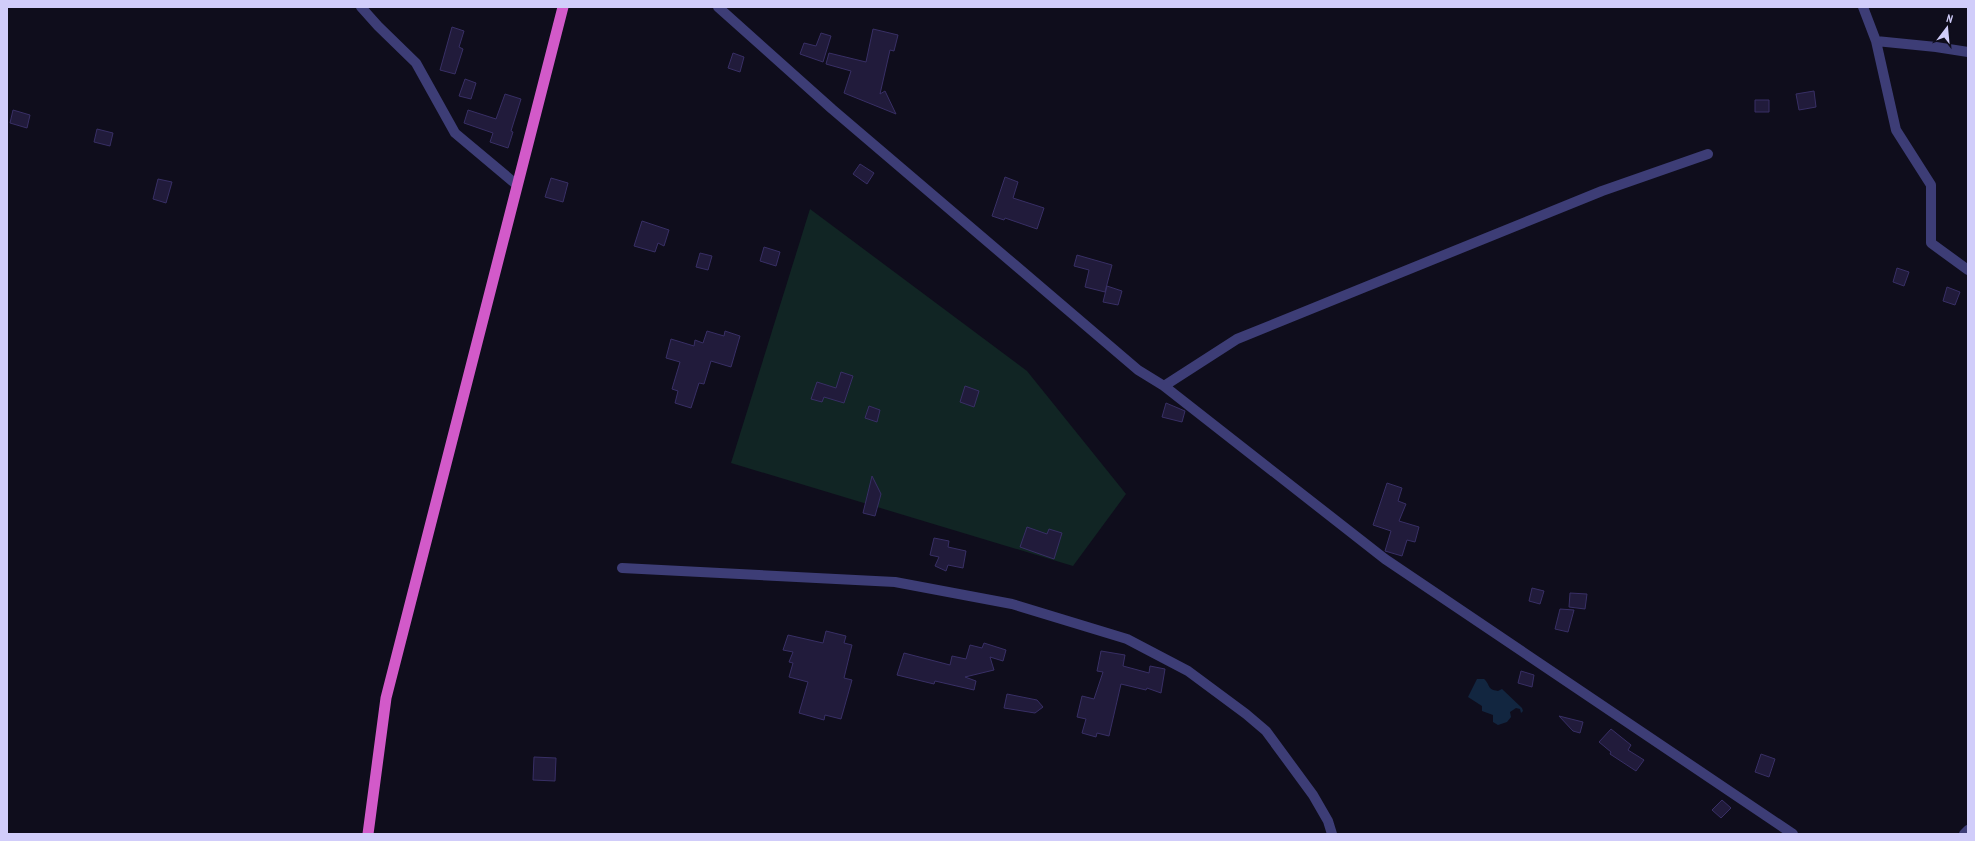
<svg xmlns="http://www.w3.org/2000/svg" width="1975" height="841" font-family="'PT Sans Narrow',sans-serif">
<rect width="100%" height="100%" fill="#0f0d1c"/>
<path fill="#112524" d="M810,209L1027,371L1126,494L1073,566L731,463Z"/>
<path fill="#122640" d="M1477,679H1484C1491,685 1486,689 1498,691L1502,689L1522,708L1523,711L1521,713L1520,709L1516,708L1510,712L1511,717L1507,722L1498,725L1493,722V715L1482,711V706L1468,697Z"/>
<path fill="#211b3b" stroke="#382f65" d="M452,27L464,31L459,47L463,49L455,74L440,70Z
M873,29L898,35L894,51L890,50L880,94L885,91L896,114L844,93L851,71L826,64L829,53L866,62Z
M821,33L831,36L823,62L800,54L804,43L816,46Z
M733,53L744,57L740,72L728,68Z
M465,79L476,83L471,99L459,96Z
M1814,91L1816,107L1799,110L1796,94Z
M505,94L521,99L511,131L513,132L508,148L490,142L493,133L464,123L468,110L496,119Z
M1755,100H1769V112H1755Z
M13,110L30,115L27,128L10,123Z
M97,129L113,133L110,146L94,142Z
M860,164L874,173L867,184L853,174Z
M1005,177L1018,182L1013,198L1044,208L1037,229L1005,218L1004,220L992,216Z
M551,178L568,183L563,202L545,197Z
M158,179L172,182L166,203L153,199Z
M642,221L669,230L664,246L658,243L655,252L634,246Z
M764,247L780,252L776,266L760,261Z
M700,253L712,256L708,270L696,267Z
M1077,255L1112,265L1105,292L1085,287L1089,270L1074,266Z
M1897,268L1909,272L1904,286L1893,282Z
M1107,286L1122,291L1118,305L1103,302Z
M1947,287L1960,292L1955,305L1943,301Z
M707,331L724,336L725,331L740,336L731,367L711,361L704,384L699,383L691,408L675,403L678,391L672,389L680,362L666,358L671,339L694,346L695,340L703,343Z
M841,372L853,376L844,403L824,397L822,402L811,399L817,382L836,388Z
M965,386L979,391L974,407L960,402Z
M1166,403L1185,411L1182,422L1162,417Z
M869,406L880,410L877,422L865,418Z
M872,476L881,494L875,516L863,513Z
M1387,483L1402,488L1398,501L1406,504L1399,521L1419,527L1415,542L1407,540L1402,556L1385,551L1391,531L1373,525Z
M1027,527L1047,534L1049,529L1062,533L1054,559L1020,547Z
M934,538L949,541L948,547L966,551L963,568L948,565L946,571L935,566L939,557L930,555Z
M1532,588L1544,591L1540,604L1529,601Z
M1570,593L1587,594L1585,609L1569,607Z
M1560,609L1574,610L1568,632L1555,629Z
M826,631L846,636L844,643L852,645L844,678L852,680L841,719L825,715L824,720L799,713L808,682L789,677L793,663L789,662L793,652L783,650L788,635L823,643Z
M984,643L1006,650L1003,661L990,657L994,670L965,677L976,681L974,690L935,681L934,684L897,675L904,653L950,665L952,656L966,659L970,645L982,648Z
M1101,651L1125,655L1123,666L1149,673L1150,666L1165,669L1161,693L1147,688L1146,690L1121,684L1109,736L1097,733L1096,737L1082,733L1086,719L1077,717L1082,696L1094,699L1103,672L1097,671Z
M1521,671L1534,675L1532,687L1518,683Z
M1007,694L1037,700L1043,707L1035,713L1004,708Z
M1559,716L1583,722L1580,733L1573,731Z
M1611,729L1631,745L1628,750L1644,760L1636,771L1610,754L1611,752L1599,742Z
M1761,754L1775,759L1769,777L1755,772Z
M534,757L556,758L555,781L533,780Z
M1722,800L1731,808L1721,818L1712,810Z"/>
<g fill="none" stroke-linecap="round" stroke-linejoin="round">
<path stroke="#3d3d76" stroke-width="10" d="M361,7L378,26L416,63L455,133L517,185
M718,7L832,109L1138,370L1164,386L1385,559L1793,834
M1863,7L1876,41L1896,130L1931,185V243L1968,270
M1876,41L1936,47L1968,52
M1164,386L1237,339L1602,191L1708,154
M622,568L895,582L1012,604L1127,639L1188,671L1246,714L1266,731L1313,795L1328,821L1332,834
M1964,834L1968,830"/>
<path stroke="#d25ac9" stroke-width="11" d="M368,834L386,698L563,7"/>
</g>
<rect width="1975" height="841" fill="none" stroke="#d1cdfa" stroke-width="16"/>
<g transform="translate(1947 28) rotate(16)" stroke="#0f0d1c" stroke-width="3" paint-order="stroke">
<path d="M0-3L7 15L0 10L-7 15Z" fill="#d1cdfa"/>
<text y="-6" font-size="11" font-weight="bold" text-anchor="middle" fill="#d1cdfa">N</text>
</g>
</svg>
